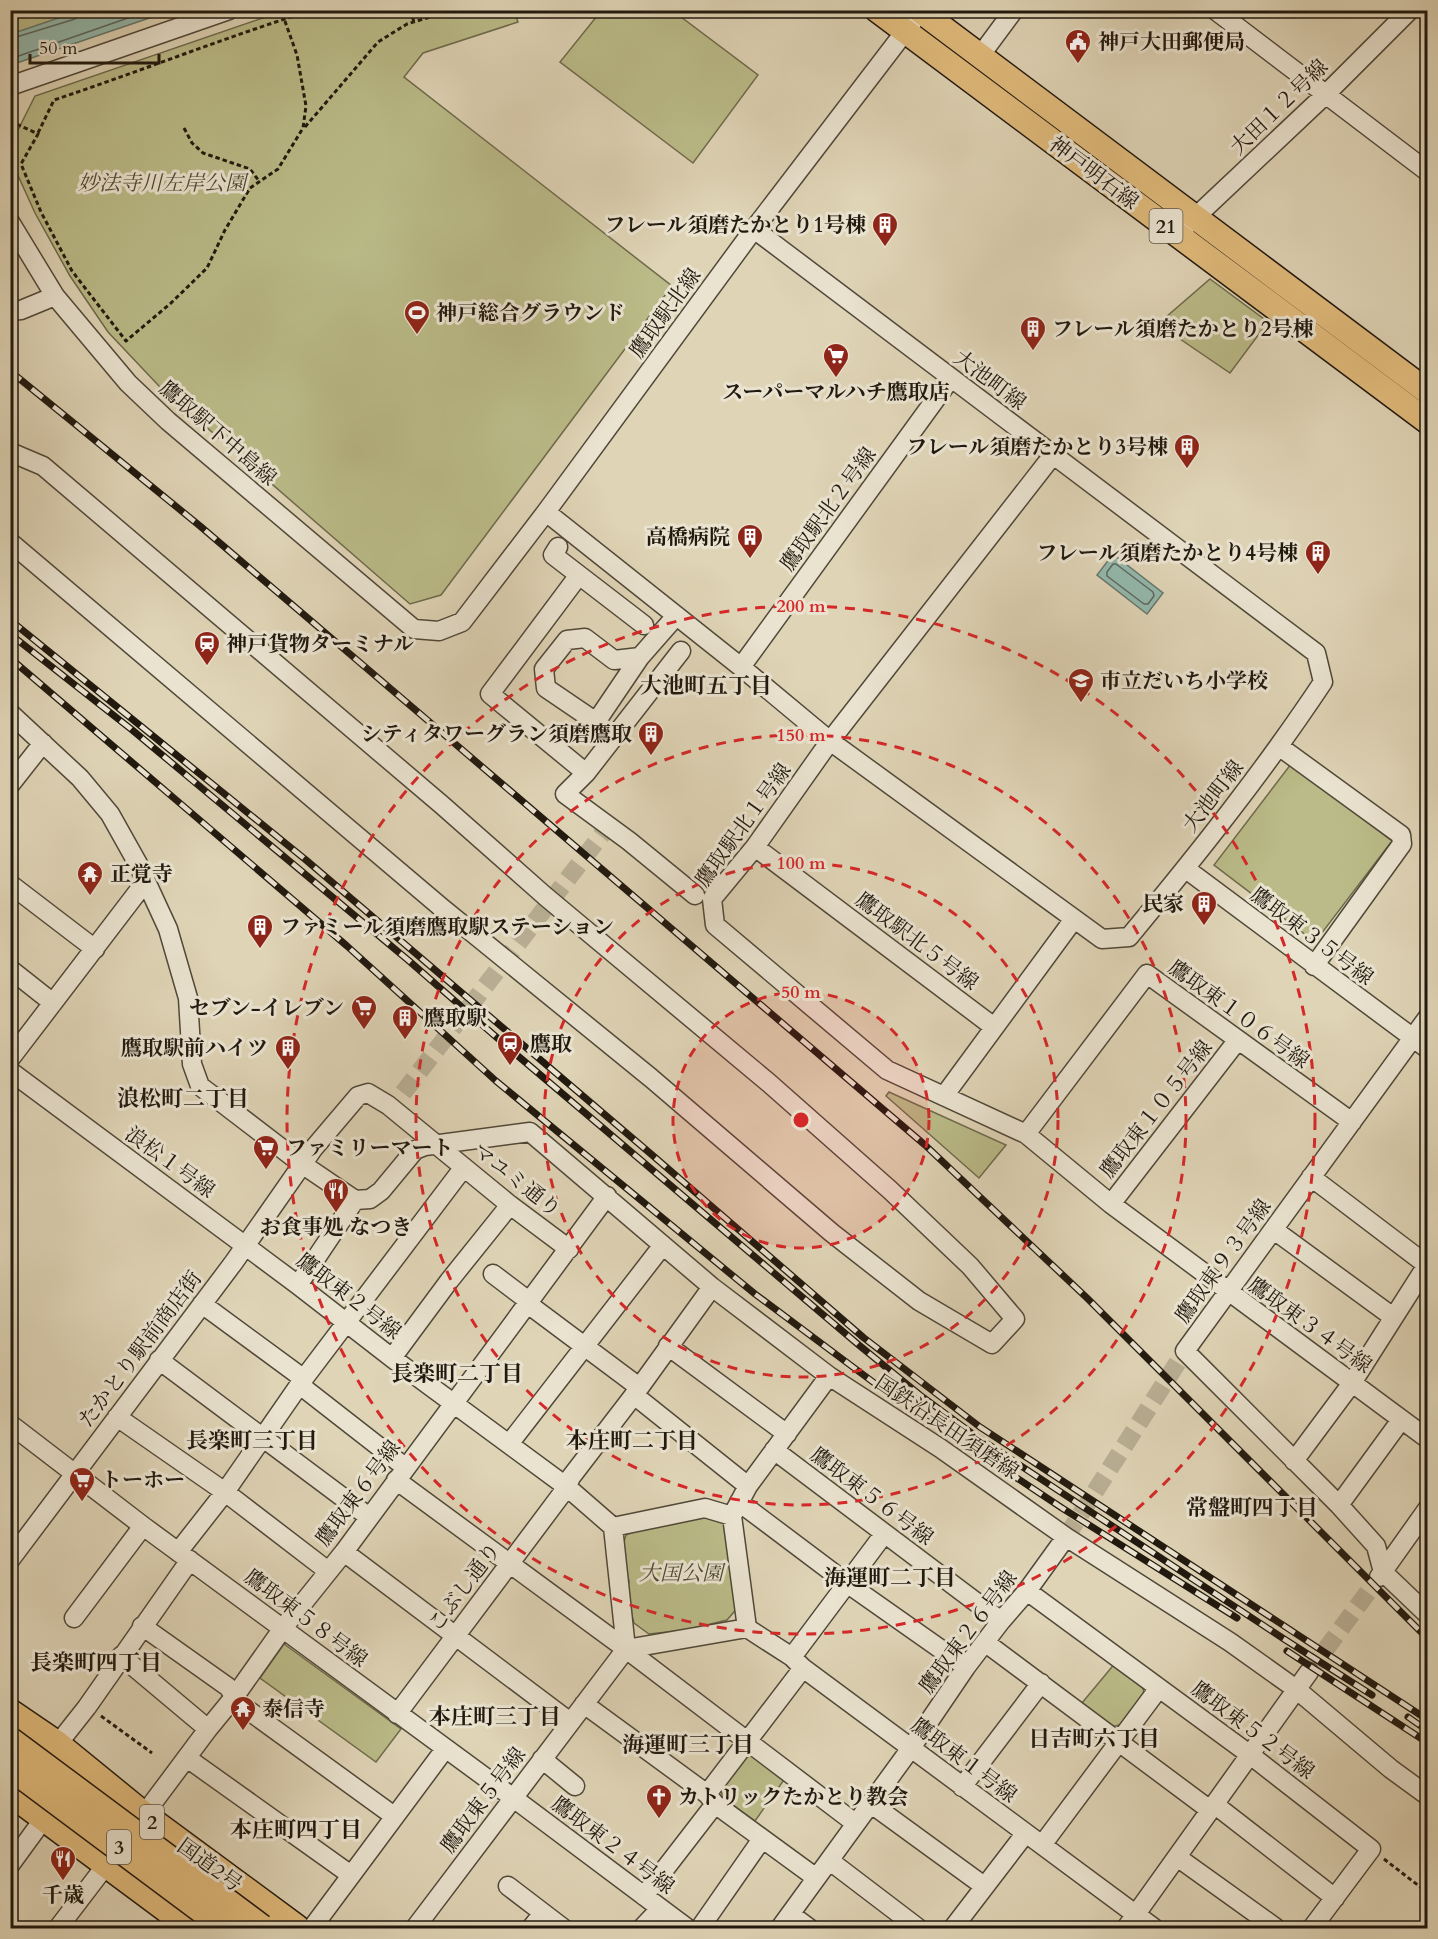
<svg xmlns="http://www.w3.org/2000/svg" width="1438" height="1939" font-family="Cardo,'Noto Serif JP',serif">
<rect width="100%" height="100%" fill="#dfd4b6"/>
<filter id="stains"><feTurbulence type="fractalNoise" baseFrequency=".00333" numOctaves="4"/><feColorMatrix values="0 0 0 0 .2 0 0 0 0 .09 0 0 0 0 .02 0 0 0 .5 -.17"/></filter>
<radialGradient id="worn" r=".72"><stop offset=".6" stop-color="#630" stop-opacity="0"/><stop offset="1" stop-color="#630" stop-opacity=".3"/></radialGradient>
<path fill="#babb88" stroke="#6e6a4c" stroke-width="1.5" d="M11,10L93,11L11,38Z
M286,10L514,11L518,22L423,53L404,77L672,286L441,595L410,604L159,386L108,332L70,276L35,213L11,160V144L35,96Z
M601,11H673L758,75L693,163L560,62Z
M1210,279L1268,322L1230,373L1158,324Z
M1291,764L1392,841L1315,942L1214,865Z
M889,1092L1006,1145L979,1178L886,1096Z
M707,1514L727,1525L739,1606L727,1620L686,1630L649,1634L634,1623L626,1597L629,1581L621,1551L626,1535L648,1525Z
M284,1644L401,1729L376,1762L260,1678Z
M1116,1662L1141,1683L1144,1692L1123,1724L1112,1727L1082,1703Z
M744,1755H755L786,1777L755,1821L722,1797L721,1788Z"/>
<path fill="#93b8ac" stroke="#65786d" stroke-width="1.5" d="M82,10L170,11L11,65V34Z
M1113,554L1163,593L1147,614L1097,575Z"/>
<g fill="none" stroke-linecap="round" stroke-linejoin="round">
<path stroke="#5a685e" stroke-width="1.5" d="M10,39L75,19L79,16L80,10
M10,59L151,10
M1113,564H1116L1153,592L1154,596L1148,604H1144L1107,576V572Z"/>
<path stroke="#b9af95" stroke-width="18" stroke-dasharray="18 9" stroke-linecap="butt" d="M403,1093L603,833
M1066,1537L1185,1351
M1309,1672L1379,1577"/>
<defs>
<path id="minor" d="M1215,10L1428,172
M980,56L1014,10
M10,86L229,10
M10,222L55,296L128,383L168,421L414,629L439,631L462,622L546,512L754,229L913,21
M1186,226L1326,94L1410,10
M10,311L21,310L55,296
M10,452L43,466L442,805L545,896L769,1083L890,1190L970,1266L1015,1319L992,1344L919,1301L832,1233L651,1078L442,908L10,542
M1053,455L830,741L755,847L712,899L715,925L887,1070L1026,1134L1111,1204L1428,1439
M546,512L741,667L830,741L1102,939L1129,937C1197,855 1264,771 1323,682L1316,653L754,229
M558,547L553,555L644,625
M579,575L490,694L586,773L565,794L629,841L695,895
M640,657L614,660L585,638L567,640L544,669L546,688L596,722L640,657L676,616
M741,667L951,378
M10,713L80,778L110,814L138,864L168,929L188,998L192,1064L200,1086L302,1164L355,1200L370,1199L381,1191L415,1150L425,1146L530,1132L712,1287L829,1376L940,1448L1066,1537L1230,1642L1296,1689L1391,1769L1428,1796
M1280,747L1401,835L1402,844L1314,966
M586,773L681,651
M10,785L43,743
M755,847L994,1027
M1186,869L1428,1049
M10,884L95,949
M10,969L53,1003
M1428,1017L1185,1351L1339,1505L1376,1546L1383,1572L1428,1615
M10,1059L146,881
M10,1071L298,1285L392,1358L567,1487L613,1527L626,1649
M944,1096L1074,919
M1026,1134L1147,974L1352,1122
M1111,1204L1237,1041
M1274,1230L1393,1317
M493,1274L530,1302
M298,1285L355,1200
M202,1304L300,1376L305,1389L405,1467
M528,1304L639,1387
M668,1346L787,1434
M392,1358L449,1281L510,1205
M159,1360L369,1517
M634,1395L748,1486
M117,1417L225,1492L328,1571
M10,1424L143,1526L512,1797L687,1928
M509,1444L663,1245
M774,1450L1001,1621
M1294,1461L1352,1383L1427,1265L1311,1177
M396,1480L626,1649L855,1823
M739,1502L848,1584L966,1667
M1339,1505L1401,1420
M613,1527L705,1508L732,1516
M178,1552L225,1492L302,1381L464,1167
M344,1552L570,1722
M10,1560L234,1262L313,1149L358,1096L368,1093L388,1105L510,1205L569,1249
M1379,1577L1428,1508
M1027,1591L1249,1754L1371,1849L1312,1928
M74,1618L143,1526
M142,1626L228,1687L241,1705L394,1816
M747,1628L792,1657L803,1668L1154,1928
M986,1643L1210,1810
M121,1656L208,1729
M792,1657L884,1534
M584,1704L707,1794L715,1804L815,1877
M397,1714L567,1487L571,1477L634,1395L712,1287
M57,1745L87,1707L190,1560
M187,1758L351,1875
M542,1759L575,1786
M962,1787L1041,1683
M707,1794L803,1668
M870,1803L984,1886
M1214,1804L1335,1898
M137,1824L208,1729L235,1696L283,1628L344,1552L607,1196
M1042,1845L1159,1688
M1177,1857L1276,1928
M830,1861L918,1928
M10,1865L45,1817
M508,1886L563,1928
M644,1896L715,1804
M790,1914L809,1928
M58,1928L113,1856
M312,1928L445,1749
M415,1928L626,1649L747,1628L732,1516L748,1486L829,1376
M531,1928L543,1913
M642,1928L660,1909
M700,1928L762,1839
M780,1928L911,1748L966,1667L1001,1621L1027,1591L1066,1537
M953,1928L1025,1834
M1126,1928L1309,1672"/>
<path id="major" d="M877,10L1428,422
M919,10L1428,392"/>
<path id="highway" d="M10,1713L57,1745L144,1816L296,1928
M10,1792L193,1928"/>
</defs>
<use href="#minor" stroke="#504839" stroke-width="21"/>
<use href="#major" stroke="#21190f" stroke-width="27"/>
<use href="#highway" stroke="#21190f" stroke-width="30"/>
<path stroke="#21190f" stroke-width="3" stroke-dasharray="4.5 3" stroke-linecap="butt" d="M410,10L414,22
M10,121L38,134L21,164L41,212L72,271L126,341L171,303L207,268L225,230L250,188L278,169L303,128L306,106L297,55L281,10
M305,127L378,42L407,24L453,10
M184,128L192,143L203,153L250,169L259,181
M38,133L54,100C141,71 226,37 313,10
M101,1716L152,1753
M1384,1859L1428,1893"/>
<use href="#minor" stroke="#eae3d0" stroke-width="18"/>
<use href="#major" stroke="#e0ba7b" stroke-width="24"/>
<use href="#highway" stroke="#e0ba7b" stroke-width="27"/>
<defs>
<path id="rail" d="M10,371L200,526L925,1145L1087,1298L1428,1639
M10,620L306,860L651,1154L864,1338L980,1427L1428,1720
M10,634L131,729L408,960L518,1056L860,1346L920,1395L977,1437L1284,1639L1372,1695
M10,658L347,946L496,1081L755,1294L877,1385L1062,1508L1237,1618
M1287,1651L1428,1743
M1408,1717L1428,1731"/>
</defs>
<use href="#rail" stroke="#21190f" stroke-width="7"/>
<use href="#rail" stroke="#eae3d0" stroke-width="4.5" stroke-dasharray="14" stroke-linecap="butt"/>
<defs>
<path id="highway-bridge" d="M10,1741L261,1928
M10,1766L227,1928"/>
</defs>
<use href="#highway-bridge" stroke="#21190f" stroke-width="30" stroke-linecap="butt"/>
<use href="#highway-bridge" stroke="#e0ba7b" stroke-width="27"/>
</g>
<circle cx="801" cy="1120" r="128" fill="#d62828" fill-opacity=".12"/>
<g fill="none" stroke="#d62828" stroke-width="3" stroke-dasharray="10 8">
<circle cx="801" cy="1120" r="128"/>
<circle cx="801" cy="1120" r="257"/>
<circle cx="801" cy="1120" r="385"/>
<circle cx="801" cy="1120" r="514"/>
</g>
<defs>
<symbol id="civic-pin" viewBox="-11 -11 22 30"><path d="M0 17L-7.5 6A9.5 9.5 0 1 1 7.5 6Z" fill="#8f2418" stroke="#eae3d0"/><path d="M-.6-6.5H3V-4.5H.6V-3L4-1V1h2V6H-6V1h2V-1L-.6-3ZM-1.2 2.5V6h2.4V2.5Z" fill="#fff"/></symbol>
<symbol id="building-pin" viewBox="-11 -11 22 30"><path d="M0 17L-7.5 6A9.5 9.5 0 1 1 7.5 6Z" fill="#8f2418" stroke="#eae3d0"/><path d="M-4-6H4V6H1V3H-1V6H-4ZM-2.5-4.3h1.7v1.8h-1.7ZM.8-4.3h1.7v1.8H.8ZM-2.5-1h1.7V.8h-1.7ZM.8-1h1.7V.8H.8Z" fill="#fff"/></symbol>
<symbol id="stadium-pin" viewBox="-11 -11 22 30"><path d="M0 17L-7.5 6A9.5 9.5 0 1 1 7.5 6Z" fill="#8f2418" stroke="#eae3d0"/><path d="M0-5a6.5 5 0 1 0 0 10a6.5 5 0 1 0 0-10ZM-3.5-1.8h7v3.6h-7Z" fill="#fff"/></symbol>
<symbol id="supermarket-pin" viewBox="-11 -11 22 30"><path d="M0 17L-7.5 6A9.5 9.5 0 1 1 7.5 6Z" fill="#8f2418" stroke="#eae3d0"/><path d="M-6-5.5h2.5l.6 2H6L4.5 2H-2.5L-4.4-4H-6ZM-1.5 3.2a1.3 1.3 0 1 0 .1 0ZM3 3.2a1.3 1.3 0 1 0 .1 0Z" fill="#fff"/></symbol>
<symbol id="station-pin" viewBox="-11 -11 22 30"><path d="M0 17L-7.5 6A9.5 9.5 0 1 1 7.5 6Z" fill="#8f2418" stroke="#eae3d0"/><path d="M-3-6H3Q5-6 5-4V2Q5 4 3 4L4.5 6H3L1.5 4h-3L-3 6H-4.5L-3 4Q-5 4-5 2V-4Q-5-6-3-6ZM-3.5-4v3h7v-3ZM-3.5 1v1.5H-2V1ZM2 1v1.5H3.5V1Z" fill="#fff"/></symbol>
<symbol id="school-pin" viewBox="-11 -11 22 30"><path d="M0 17L-7.5 6A9.5 9.5 0 1 1 7.5 6Z" fill="#8f2418" stroke="#eae3d0"/><path d="M0-5L7-2L0 1L-7-2ZM-4 1L0 2.5L4 1V4Q0 6-4 4Z" fill="#fff"/></symbol>
<symbol id="temple-pin" viewBox="-11 -11 22 30"><path d="M0 17L-7.5 6A9.5 9.5 0 1 1 7.5 6Z" fill="#8f2418" stroke="#eae3d0"/><path d="M0-6L5-2H3V0L6.5 2.5H4V6H1.5V3h-3V6H-4V2.5H-6.5L-3 0V-2H-5Z" fill="#fff"/></symbol>
<symbol id="restaurant-pin" viewBox="-11 -11 22 30"><path d="M0 17L-7.5 6A9.5 9.5 0 1 1 7.5 6Z" fill="#8f2418" stroke="#eae3d0"/><path d="M-5-6h1v4h1v-4h1v4h1v-4h1v5L-1.5 .5V6h-2V.5L-5-1ZM5-6V6H3V1.5H1.5Q1.5-4 5-6Z" fill="#fff"/></symbol>
<symbol id="church-pin" viewBox="-11 -11 22 30"><path d="M0 17L-7.5 6A9.5 9.5 0 1 1 7.5 6Z" fill="#8f2418" stroke="#eae3d0"/><path d="M-1.2-6h2.4v3.5h3.3v2.4h-3.3V6h-2.4V-.1h-3.3v-2.4h3.3Z" fill="#fff"/></symbol>
</defs>
<g fill-rule="evenodd">
<use href="#civic-pin" x="1063" y="27" width="30" height="40"/>
<use href="#building-pin" x="870" y="210" width="30" height="40"/>
<use href="#stadium-pin" x="402" y="298" width="30" height="40"/>
<use href="#building-pin" x="1018" y="314" width="30" height="40"/>
<use href="#supermarket-pin" x="821" y="341" width="30" height="40"/>
<use href="#building-pin" x="1172" y="432" width="30" height="40"/>
<use href="#building-pin" x="735" y="522" width="30" height="40"/>
<use href="#building-pin" x="1303" y="538" width="30" height="40"/>
<use href="#station-pin" x="192" y="629" width="30" height="40"/>
<use href="#school-pin" x="1066" y="666" width="30" height="40"/>
<use href="#building-pin" x="636" y="719" width="30" height="40"/>
<use href="#temple-pin" x="75" y="859" width="30" height="40"/>
<use href="#building-pin" x="1189" y="889" width="30" height="40"/>
<use href="#building-pin" x="245" y="912" width="30" height="40"/>
<use href="#supermarket-pin" x="349" y="993" width="30" height="40"/>
<use href="#building-pin" x="390" y="1003" width="30" height="40"/>
<use href="#station-pin" x="495" y="1029" width="30" height="40"/>
<use href="#building-pin" x="273" y="1033" width="30" height="40"/>
<use href="#supermarket-pin" x="251" y="1133" width="30" height="40"/>
<use href="#restaurant-pin" x="321" y="1176" width="30" height="40"/>
<use href="#supermarket-pin" x="67" y="1465" width="30" height="40"/>
<use href="#temple-pin" x="228" y="1694" width="30" height="40"/>
<use href="#church-pin" x="644" y="1782" width="30" height="40"/>
<use href="#restaurant-pin" x="48" y="1844" width="30" height="40"/>
</g>
<g text-anchor="middle" stroke-width="6" stroke-linejoin="round" paint-order="stroke">
<g fill="#eae3d0" stroke="#5d5649" stroke-width="1.5">
<rect x="1149.5" y="209" width="33" height="34" rx="4.5"/>
<rect x="140" y="1805" width="24" height="34" rx="4.5"/>
<rect x="107" y="1830" width="24" height="34" rx="4.5"/>
</g>
<g font-size="20" font-weight="bold" fill="#21190f">
<text x="1166" y="233">21</text>
<text x="152" y="1829">2</text>
<text x="119" y="1854">3</text>
</g>
<g font-size="21" font-weight="bold" fill="#21190f" stroke="#eae3d0" text-anchor="start">
<text x="1098" y="49">神戸大田郵便局</text>
<text x="866" y="232" text-anchor="end">フレール須磨たかとり1号棟</text>
<text x="436" y="320">神戸総合グラウンド</text>
<text x="1052" y="336">フレール須磨たかとり2号棟</text>
<text x="836" y="399" text-anchor="middle">スーパーマルハチ鷹取店</text>
<text x="1168" y="454" text-anchor="end">フレール須磨たかとり3号棟</text>
<text x="730" y="544" text-anchor="end">高橋病院</text>
<text x="1298" y="560" text-anchor="end">フレール須磨たかとり4号棟</text>
<text x="226" y="651">神戸貨物ターミナル</text>
<text x="1100" y="688">市立だいち小学校</text>
<text x="632" y="741" text-anchor="end">シティタワーグラン須磨鷹取</text>
<text x="110" y="881">正覚寺</text>
<text x="1184" y="911" text-anchor="end">民家</text>
<text x="280" y="934">ファミール須磨鷹取駅ステーション</text>
<text x="344" y="1015" text-anchor="end">セブン-イレブン</text>
<text x="424" y="1025">鷹取駅</text>
<text x="530" y="1051">鷹取</text>
<text x="268" y="1055" text-anchor="end">鷹取駅前ハイツ</text>
<text x="286" y="1155">ファミリーマート</text>
<text x="336" y="1234" text-anchor="middle">お食事処 なつき</text>
<text x="101" y="1487">トーホー</text>
<text x="262" y="1716">泰信寺</text>
<text x="678" y="1804">カトリックたかとり教会</text>
<text x="63" y="1902" text-anchor="middle">千歳</text>
</g>
<g font-size="21" fill="#21190f" stroke="#eae3d0">
<text transform="translate(1279 107) rotate(-44)" y="7">大田１２号線</text>
<text transform="translate(1094 173) rotate(37)" y="7">神戸明石線</text>
<text transform="translate(665 313) rotate(-54)" y="7">鷹取駅北線</text>
<text transform="translate(990 380) rotate(37)" y="7">大池町線</text>
<text transform="translate(218 433) rotate(41)" y="7">鷹取駅下中島線</text>
<text transform="translate(828 509) rotate(-54)" y="7">鷹取駅北２号線</text>
<text transform="translate(1213 796) rotate(-52)" y="7">大池町線</text>
<text transform="translate(743 825) rotate(-54)" y="7">鷹取駅北１号線</text>
<text transform="translate(1312 936) rotate(37)" y="7">鷹取東３５号線</text>
<text transform="translate(917 941) rotate(37)" y="7">鷹取駅北５号線</text>
<text transform="translate(1239 1014) rotate(36)" y="7">鷹取東１０６号線</text>
<text transform="translate(1156 1109) rotate(-52)" y="7">鷹取東１０５号線</text>
<text transform="translate(170 1162) rotate(36)" y="7">浪松１号線</text>
<text transform="translate(517 1180) rotate(38)" y="7">マユミ通り</text>
<text transform="translate(1223 1261) rotate(-54)" y="7">鷹取東９３号線</text>
<text transform="translate(349 1296) rotate(38)" y="7">鷹取東２号線</text>
<text transform="translate(1310 1325) rotate(36)" y="7">鷹取東３４号線</text>
<text transform="translate(140 1349) rotate(-53)" y="7">たかとり駅前商店街</text>
<text transform="translate(947 1427) rotate(34)" y="7">国鉄沿長田須磨線</text>
<text transform="translate(358 1493) rotate(-53)" y="7">鷹取東６号線</text>
<text transform="translate(872 1496) rotate(37)" y="7">鷹取東５６号線</text>
<text transform="translate(464 1587) rotate(-53)" y="7">こぶし通り</text>
<text transform="translate(306 1618) rotate(37)" y="7">鷹取東５８号線</text>
<text transform="translate(968 1632) rotate(-53)" y="7">鷹取東２６号線</text>
<text transform="translate(1253 1730) rotate(37)" y="7">鷹取東５２号線</text>
<text transform="translate(964 1760) rotate(37)" y="7">鷹取東１号線</text>
<text transform="translate(483 1800) rotate(-53)" y="7">鷹取東５号線</text>
<text transform="translate(613 1845) rotate(37)" y="7">鷹取東２４号線</text>
<text transform="translate(210 1865) rotate(36)" y="7">国道2号</text>
</g>
<g font-size="21" font-style="italic" fill="#4f4a33" stroke="#eae3d0">
<text x="162" y="190">妙法寺川左岸公園</text>
<text x="681" y="1580">大国公園</text>
</g>
<g font-size="22" font-weight="bold" fill="#21190f" stroke="#eae3d0">
<text x="706" y="693">大池町五丁目</text>
<text x="183" y="1106">浪松町二丁目</text>
<text x="457" y="1381">長楽町二丁目</text>
<text x="252" y="1448">長楽町三丁目</text>
<text x="632" y="1448">本庄町二丁目</text>
<text x="1252" y="1515">常盤町四丁目</text>
<text x="890" y="1585">海運町二丁目</text>
<text x="96" y="1670">長楽町四丁目</text>
<text x="495" y="1724">本庄町三丁目</text>
<text x="1094" y="1746">日吉町六丁目</text>
<text x="688" y="1752">海運町三丁目</text>
<text x="296" y="1837">本庄町四丁目</text>
</g>
</g>
<circle cx="801" cy="1120" r="9" fill="#d62828" stroke="#eae3d0" stroke-width="3"/>
<g font-size="18" text-anchor="middle" font-weight="bold" fill="#d62828" stroke="#eae3d0" stroke-width="6" stroke-linejoin="round" paint-order="stroke">
<text x="801" y="612">200 m</text>
<text x="801" y="741">150 m</text>
<text x="801" y="869">100 m</text>
<text x="801" y="998">50 m</text>
</g>
<rect width="1438" height="1939" fill="none" stroke="#dfd4b6" stroke-width="36"/>
<rect x="12" y="12" width="1414" height="1915" fill="none" stroke="#21190f" stroke-width="3"/>
<rect x="18" y="18" width="1402" height="1903" fill="none" stroke="#21190f" stroke-width="1.5"/>
<path d="M30 54v9h129v-9" fill="none" stroke="#21190f" stroke-width="3"/>
<text x="39" y="54" font-size="18" fill="#21190f" stroke="#eae3d0" stroke-width="4.5" paint-order="stroke">50 m</text>
<rect width="100%" height="100%" filter="url(#stains)"/>
<rect width="100%" height="100%" fill="url(#worn)"/>
</svg>
